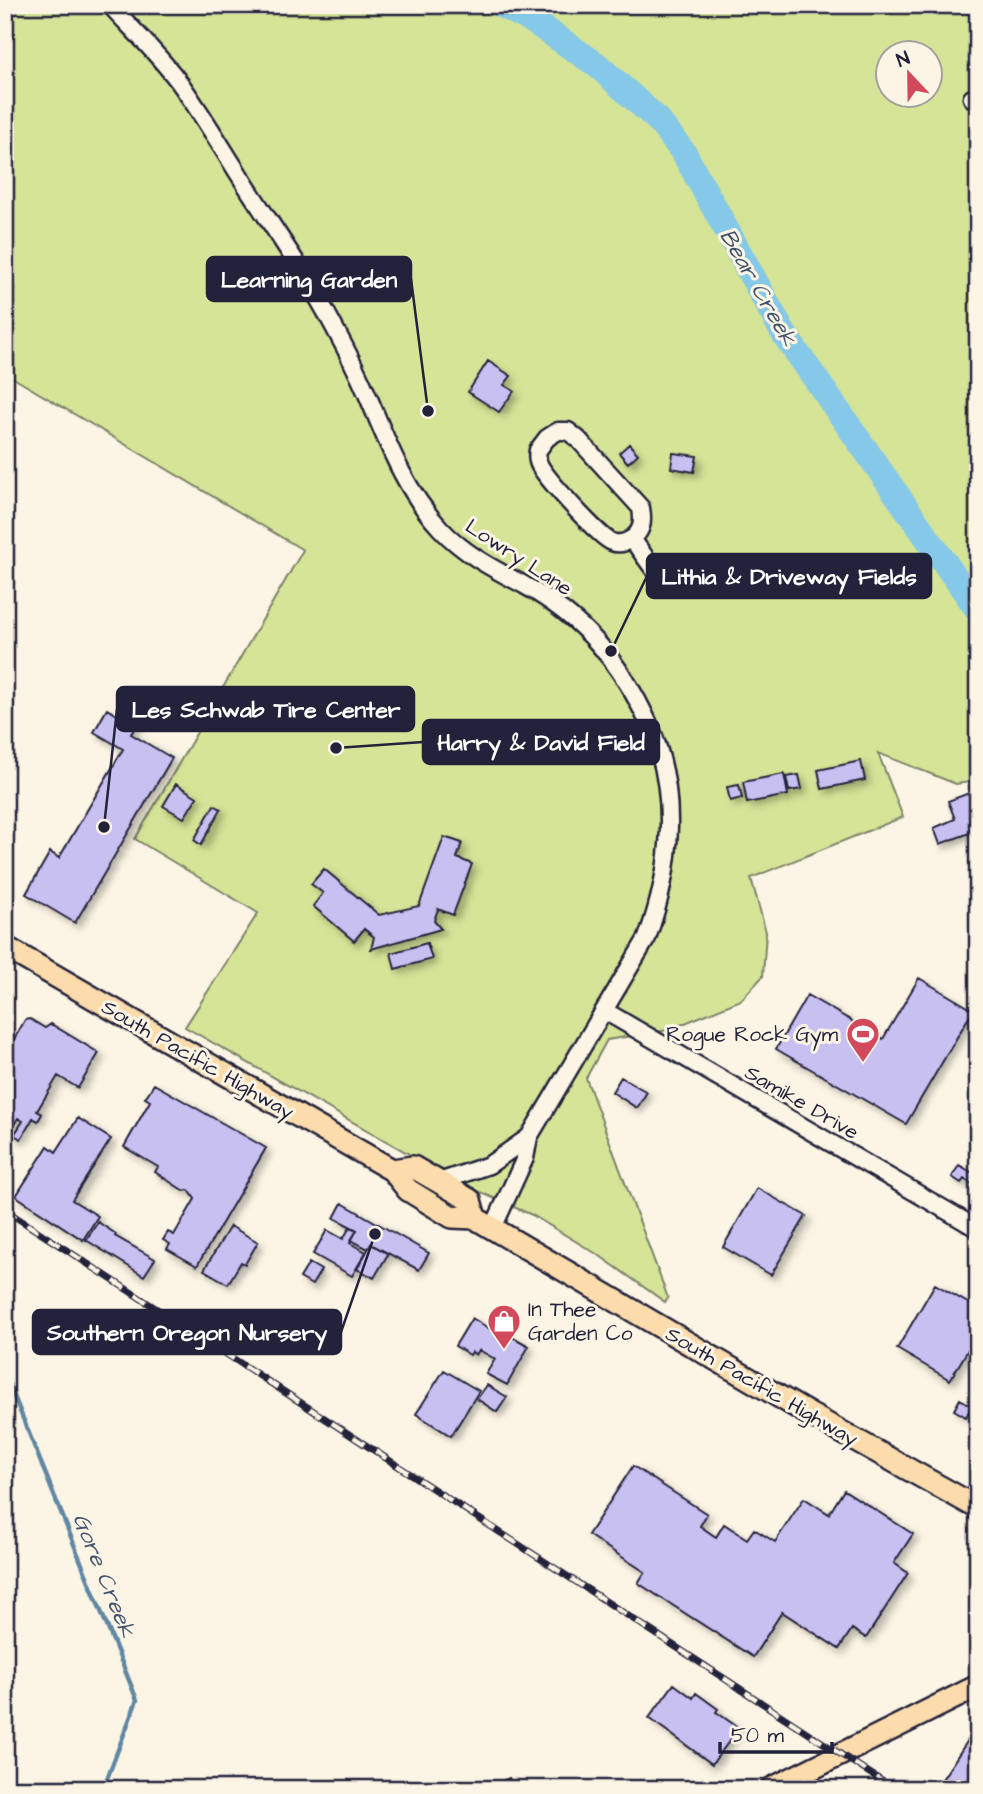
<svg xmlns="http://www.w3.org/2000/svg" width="983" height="1794" font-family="'Architects Daughter',sans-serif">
<defs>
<filter id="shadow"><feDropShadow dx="4.5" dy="4.5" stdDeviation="3.5" flood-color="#0004"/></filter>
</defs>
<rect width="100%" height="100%" fill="#fcf5e5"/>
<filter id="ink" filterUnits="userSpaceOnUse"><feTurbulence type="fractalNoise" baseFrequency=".0143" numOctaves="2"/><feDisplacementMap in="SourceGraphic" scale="14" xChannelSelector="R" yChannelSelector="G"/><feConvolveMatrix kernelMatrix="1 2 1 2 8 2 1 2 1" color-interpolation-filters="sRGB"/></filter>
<g filter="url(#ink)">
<path fill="#d5e497" stroke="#7c8369" stroke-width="2" fill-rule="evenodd" d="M5,5H978V781L956,784L878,753L903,817L751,878L766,932L763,976L741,1000L668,1030L607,1040L586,1078L668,1298L665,1302L600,1256L532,1215L464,1185L185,1027L258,913L135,839L303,550L5,373ZM888,52H930V94H888Z"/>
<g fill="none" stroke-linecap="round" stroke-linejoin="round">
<path stroke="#5e86a2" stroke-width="4.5" d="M5,1374L137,1700L103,1789"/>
<path stroke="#86c8e7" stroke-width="26" d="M501,5L533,21L597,65L657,119L684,153L784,334L978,610"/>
</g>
<path fill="#c9c0f2" stroke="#22223b" stroke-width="2" filter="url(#shadow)" d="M488,361L511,376L504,385L514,391L499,412L468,392Z
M629,444L638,454L628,463L619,453Z
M673,453L697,456L694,472L671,468Z
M107,709L136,726L131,734L172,758L75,923L26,894L50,852L59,858L123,749L94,732Z
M861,761L865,780L822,789L818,770Z
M784,774L788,795L747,803L743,782Z
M799,775L802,789L789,791L786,777Z
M176,784L197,797L184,818L163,806Z
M739,785L742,798L730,801L727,787Z
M969,793L978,816V830L940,844L934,828L955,819L948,801Z
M214,805L221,809L201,845L194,840Z
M444,837L462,843L457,858L472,864L453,915L438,909L434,921L441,929L371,949L374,937L364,929L354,941L313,906L323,893L311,884L324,869L379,915L419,906Z
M427,943L432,959L395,969L391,953Z
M919,978L973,1010L906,1124L776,1049L807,995L883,1039Z
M30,1019L45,1028L51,1024L99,1053L78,1088L58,1076L37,1111L42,1114L38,1121L33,1118L21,1139L14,1135L23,1121L18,1118L5,1139V1055L25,1020Z
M621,1077L647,1092L637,1108L612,1092Z
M154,1084L266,1148L197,1266L167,1249L170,1244L163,1240L168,1232L174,1235L195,1199L189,1190L184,1191L155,1172L158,1167L124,1147L150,1101L145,1098Z
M78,1118L111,1139L72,1200L98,1216L83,1240L16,1196L48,1146L56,1152Z
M959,1165L978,1176V1193L971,1189L973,1185L964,1179L961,1183L952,1177Z
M757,1188L806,1216L771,1275L723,1247Z
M342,1203L429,1253L419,1270L371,1244L368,1249L351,1240L357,1230L334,1218Z
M98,1222L116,1234L115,1236L155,1259L144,1276L86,1240Z
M230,1226L258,1242L245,1264L241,1262L228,1284L204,1270Z
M350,1227L357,1230L350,1243L366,1252L352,1276L313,1254L327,1230L343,1239Z
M371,1244L388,1254L374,1278L357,1269Z
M309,1263L321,1270L312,1285L300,1278Z
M935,1284L978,1309V1333L950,1380L897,1349Z
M472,1318L498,1334L500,1330L529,1346L507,1385L486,1374L495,1359L479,1350L476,1355L472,1352L470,1355L455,1346Z
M444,1370L479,1391L451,1436L416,1414Z
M487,1385L507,1397L497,1412L477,1399Z
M960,1399L972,1406L966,1417L954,1410Z
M633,1466L707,1514L700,1526L716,1537L724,1524L747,1539L754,1529L775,1542L804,1498L829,1514L844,1490L913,1534L894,1563L908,1573L866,1638L852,1629L839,1649L782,1612L753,1657L638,1583L645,1572L588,1535Z
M674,1684L693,1698L696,1693L718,1709L716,1712L739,1728L712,1764L649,1718Z
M978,1725V1789H953L941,1781Z
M509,1778L514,1789H489L488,1787Z"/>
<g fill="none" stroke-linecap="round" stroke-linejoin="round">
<defs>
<path id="minor" d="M110,5C134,31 161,57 182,86C208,123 231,163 256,201C283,242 311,283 334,327C346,349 357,371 367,394C387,441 404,489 440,528C464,554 494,569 524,585C583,618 620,661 648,722C680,791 672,869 647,938L529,1137L525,1158L493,1228
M972,98L978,102
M558,431H568L578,439L641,508C643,520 643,530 633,538C627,542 619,545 612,542C600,538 547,479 540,466C537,461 537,455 538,450L547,438Z
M632,539L666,586
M605,1011L978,1229
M439,1182L489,1165L529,1137"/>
<path id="major" d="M5,947L392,1170L408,1190L452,1217L475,1218L809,1414L978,1508
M392,1170L413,1167L470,1200L475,1218
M771,1789L978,1686"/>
</defs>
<use href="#minor" stroke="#22223b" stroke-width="21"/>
<use href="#major" stroke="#22223b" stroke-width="26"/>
<use href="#minor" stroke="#fcf5e5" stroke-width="16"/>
<use href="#major" stroke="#fcdcac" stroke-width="21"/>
<defs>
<path id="rail" d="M5,1210L894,1789"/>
</defs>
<use href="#rail" stroke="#22223b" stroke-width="7"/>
<use href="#rail" stroke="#fcf5e5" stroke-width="4.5" stroke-dasharray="13" stroke-linecap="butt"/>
</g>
</g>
<defs>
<symbol id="stadium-pin" viewBox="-11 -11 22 30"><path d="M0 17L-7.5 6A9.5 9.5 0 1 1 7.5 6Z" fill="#d1495b" stroke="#fcf5e5"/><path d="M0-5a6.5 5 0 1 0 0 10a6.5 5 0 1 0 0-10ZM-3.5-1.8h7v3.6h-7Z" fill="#fff"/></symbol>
<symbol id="shop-pin" viewBox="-11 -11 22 30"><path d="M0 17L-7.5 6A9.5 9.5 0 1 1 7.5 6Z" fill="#d1495b" stroke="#fcf5e5"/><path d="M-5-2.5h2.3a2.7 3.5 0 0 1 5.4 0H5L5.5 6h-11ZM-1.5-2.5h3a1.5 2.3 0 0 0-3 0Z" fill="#fff"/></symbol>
</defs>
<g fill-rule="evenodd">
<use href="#stadium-pin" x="844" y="1015" width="38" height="52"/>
<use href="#shop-pin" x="485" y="1302" width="38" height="52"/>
</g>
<g text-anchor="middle" stroke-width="6" stroke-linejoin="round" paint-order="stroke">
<g font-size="21" fill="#22223b" stroke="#fcf5e5">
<text transform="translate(519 557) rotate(33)" y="7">Lowry Lane</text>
<text transform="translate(198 1059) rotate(30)" y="7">South Pacific Highway</text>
<text transform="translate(802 1102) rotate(30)" y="7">Samike Drive</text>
<text transform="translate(762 1386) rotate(30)" y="7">South Pacific Highway</text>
</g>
<g font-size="21" fill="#22223b" stroke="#fcf5e5" text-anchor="end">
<text x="838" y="1041">Rogue Rock Gym</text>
<text x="528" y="1316" text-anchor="start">In Thee<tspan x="528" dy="24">Garden Co</tspan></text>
</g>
<g font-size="23" font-style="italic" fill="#40546f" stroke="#fcf5e5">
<text transform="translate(759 287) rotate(60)" y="8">Bear Creek</text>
<text transform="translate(105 1575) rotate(68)" y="8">Gore Creek</text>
</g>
</g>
<path fill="none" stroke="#22223b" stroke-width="2.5" d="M428 411L411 279M611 651L647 576M104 827L117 709M336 748L423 742M375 1234L341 1332"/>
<g fill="#22223b" stroke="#fcf5e5" stroke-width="2.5">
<circle cx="428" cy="411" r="7"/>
<circle cx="611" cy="651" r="7"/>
<circle cx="104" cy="827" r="7"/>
<circle cx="336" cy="748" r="7"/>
<circle cx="375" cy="1234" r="7"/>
</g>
<g fill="#22223b" stroke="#22223b" stroke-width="2.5">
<rect x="207" y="257" width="204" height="44" rx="7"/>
<rect x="647" y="554" width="284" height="44" rx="7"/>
<rect x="117" y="687" width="297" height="44" rx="7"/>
<rect x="423" y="720" width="236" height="44" rx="7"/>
<rect x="33" y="1310" width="308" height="44" rx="7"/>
</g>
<g font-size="23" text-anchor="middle" font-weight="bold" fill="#fff">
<text x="309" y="287">Learning Garden</text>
<text x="789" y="584">Lithia &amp; Driveway Fields</text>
<text x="266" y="717">Les Schwab Tire Center</text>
<text x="541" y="750">Harry &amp; David Field</text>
<text x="187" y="1340">Southern Oregon Nursery</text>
</g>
<rect width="983" height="1794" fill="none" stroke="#fcf5e5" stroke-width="28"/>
<rect x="14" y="14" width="955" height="1766" fill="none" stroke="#22223b" stroke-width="2.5" filter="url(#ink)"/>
<g transform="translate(909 74) rotate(338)"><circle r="33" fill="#fcf5e5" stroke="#a5a1a1" stroke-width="2"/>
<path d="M0-5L12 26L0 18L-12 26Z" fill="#d1495b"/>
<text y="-10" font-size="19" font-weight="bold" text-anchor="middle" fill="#22223b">N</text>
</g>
<path d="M720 1742v10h112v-10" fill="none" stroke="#22223b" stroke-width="3.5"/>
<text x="731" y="1742" font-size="21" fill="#22223b" stroke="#fcf5e5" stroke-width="5" paint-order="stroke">50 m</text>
</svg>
